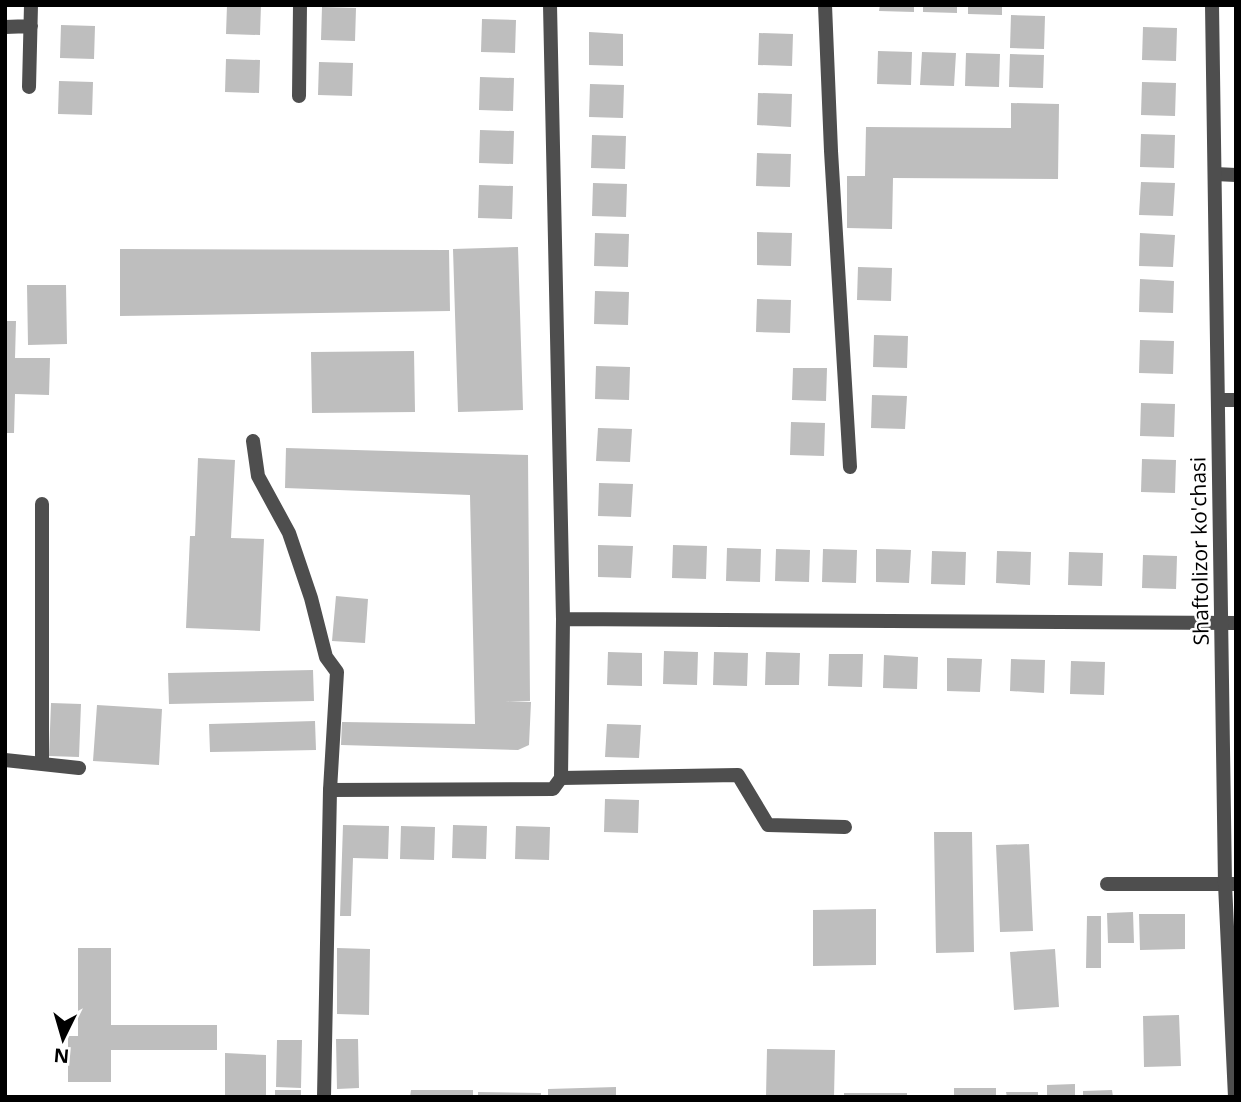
<svg xmlns="http://www.w3.org/2000/svg" width="1241" height="1102" font-family="'Open Sans',sans-serif">
<rect width="100%" height="100%" fill="#fff"/>
<path fill="#bebebe" d="M227,5H261L260,35L226,34Z
M880,5H914V12L879,11Z
M923,5H957V13L923,12Z
M968,5H1002V15L968,14Z
M322,7L356,8L355,41L321,40Z
M1011,15L1045,16L1044,49L1010,48Z
M482,19L516,20L515,53L481,52Z
M61,25L95,26L94,59L60,58Z
M1143,27L1177,28L1176,61L1142,60Z
M589,32L623,34V66L589,65Z
M759,33L793,34L792,66L758,65Z
M878,51L912,52L911,85L877,84Z
M922,52L956,53L954,86L920,85Z
M966,53L1000,54L999,87L965,86Z
M1010,54L1044,55L1043,88L1009,87Z
M226,59L260,60L259,93L225,92Z
M319,62L353,63L352,96L318,95Z
M480,77L514,78L513,111L479,110Z
M59,81L93,82L92,115L58,114Z
M1142,82L1176,83L1175,116L1141,115Z
M590,84L624,85L623,118L589,117Z
M758,93L792,94L791,127L757,125Z
M1011,103L1059,104L1058,179L893,178L892,229L847,228V176H865L866,127L1011,128Z
M480,130L514,131L513,164L479,163Z
M1141,134L1175,135L1174,168L1140,167Z
M592,135L626,136L625,169L591,168Z
M757,153L791,154L790,187L756,186Z
M1141,182L1175,183L1173,216L1139,215Z
M593,183L627,184L626,217L592,216Z
M479,185L513,186L512,219L478,218Z
M757,232L792,233L791,266L757,265Z
M595,233L629,234L628,267L594,266Z
M1140,233L1175,235L1173,267L1139,266Z
M518,247L523,410L458,412L453,249Z
M120,249L449,250L450,311L120,316Z
M858,267L892,268L891,301L857,300Z
M1140,279L1174,281L1173,313L1139,312Z
M27,285H66L67,344L28,345Z
M595,291L629,292L628,325L594,324Z
M757,299L791,300L790,333L756,332Z
M5,321H16L15,358H50L49,395L15,394L14,433H5Z
M874,335L908,336L907,368L873,367Z
M1140,340L1174,341L1173,374L1139,373Z
M414,351L415,412L312,413L311,352Z
M596,366L630,367L629,400L595,399Z
M793,368H827L826,401L792,400Z
M872,395L907,396L905,429L871,428Z
M1141,403L1175,404L1174,437L1140,436Z
M791,422L825,423L824,456L790,455Z
M598,428L632,429L630,462L596,461Z
M286,448L528,455L530,701H505L531,702L529,745L518,750L341,745L342,722L475,724L470,495L285,488Z
M198,458L235,460L231,538L264,539L260,631L186,628L190,536H195Z
M1142,459L1176,460L1175,493L1141,492Z
M599,483L633,484L631,517L598,516Z
M598,545L633,546L631,578L598,577Z
M673,545L707,546L706,579L672,578Z
M727,548L761,549L760,582L726,581Z
M776,549L810,550L809,582L775,581Z
M823,549L857,550L856,583L822,582Z
M876,549L911,550L909,583L876,582Z
M932,551L966,552L965,585L931,584Z
M997,551L1031,552L1030,585L996,583Z
M1069,552L1103,553L1102,586L1068,585Z
M1143,555L1177,556L1176,589L1142,588Z
M336,596L368,599L365,643L332,641Z
M664,651L698,652L697,685L663,684Z
M608,652L642,653V686L607,685Z
M714,652L748,653L747,686L713,685Z
M766,652L800,653L799,685H765Z
M829,654H863L862,687L828,686Z
M884,655L918,657L917,689L883,688Z
M947,658L982,659L980,692L947,691Z
M1011,659L1045,660L1044,693L1010,691Z
M1071,661L1105,662L1104,695L1070,694Z
M313,670L314,701L169,704L168,673Z
M51,703L81,704L79,757L49,756Z
M97,705L162,709L159,765L93,761Z
M315,721L316,750L210,752L209,724Z
M607,724L641,725L639,758L605,757Z
M605,799L639,800L638,833L604,832Z
M343,825L389,826L388,859L353,858L351,916H340Z
M453,825L487,826L486,859L452,858Z
M401,826L435,827L434,860L400,859Z
M516,826L550,827L549,860L515,859Z
M934,832H972L974,952L936,953Z
M1029,844L1033,931L1000,932L996,845Z
M876,909V965L813,966V910Z
M1133,912L1134,943H1108L1107,913Z
M1139,914H1185V949L1140,950Z
M1087,916H1101V968H1086Z
M78,948H111V1025H217V1050H111V1082H68V1036H78Z
M337,948L370,949L369,1015L337,1014Z
M1055,949L1059,1007L1014,1010L1010,952Z
M1179,1015L1181,1066L1144,1067L1143,1016Z
M336,1039H358L359,1088L337,1089Z
M277,1040H302L301,1088L276,1087Z
M767,1049L835,1050L834,1097H766Z
M225,1053L266,1055V1097H225Z
M1075,1084V1097H1047V1085Z
M616,1087V1097H548V1089Z
M954,1088H996V1097H954Z
M275,1090H301V1097H275Z
M411,1090H473V1097H410Z
M1112,1090L1113,1097H1083V1091Z
M478,1092L541,1093V1097H478Z
M1006,1092H1038V1097H1007Z
M844,1093H907V1097H844Z"/>
<g fill="none" stroke-linecap="round" stroke-linejoin="round">
<path stroke="#4e4e4e" stroke-width="14" d="M299,96L300,5
M1215,174L1236,175
M1219,400H1236
M253,441L258,476L289,533L311,598L326,657L337,672L330,790
M5,760L79,768
M42,764V504
M561,778L738,775L768,825L845,827"/>
<path stroke="#4e4e4e" stroke-width="14" d="M825,5L831,151L850,467
M5,27L31,26
M29,87L31,5
M563,619L1236,623
M1107,884H1236
M324,1097L330,790L553,789L561,778L563,619L550,5"/>
<path stroke="#4e4e4e" stroke-width="14" d="M1212,5L1225,884L1235,1097"/>
</g>
<g text-anchor="middle" stroke-width="5" stroke-linejoin="round" paint-order="stroke">
<g font-size="21" fill="#000" stroke="#fff">
<text transform="translate(1200 551) rotate(-91)" y="7">Shaftolizor ko'chasi</text>
</g>
</g>
<rect width="1241" height="1102" fill="none" stroke="#000000" stroke-width="14"/>
<g transform="translate(63 1039) rotate(185)" stroke="#ffffff" stroke-width="5" paint-order="stroke">
<path d="M0-5L12 26L0 18L-12 26Z" fill="#000000"/>
<text y="-10" font-size="19" font-weight="bold" text-anchor="middle" fill="#000000">N</text>
</g>
</svg>
